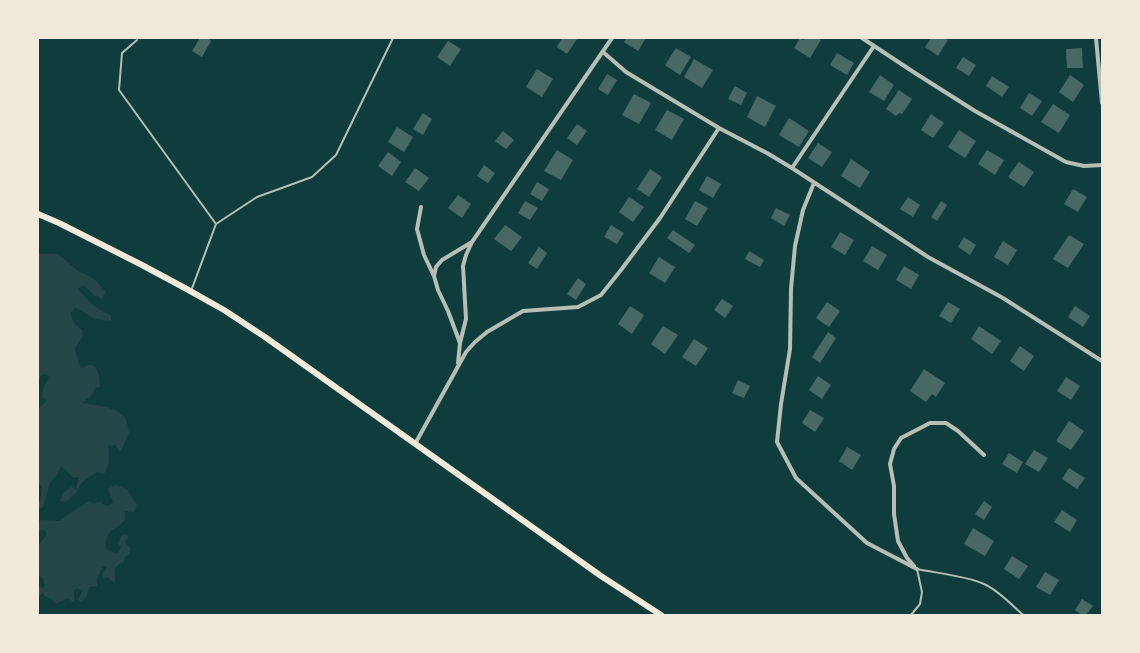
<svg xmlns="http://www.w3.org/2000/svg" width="1140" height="653" font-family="Inter,sans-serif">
<rect width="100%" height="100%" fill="#0f3d3e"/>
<path fill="#244646" d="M40,254H55L62,257L78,271L91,277L96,281L106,292L102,299L95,296L84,285L78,289C87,300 98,311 111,315V321L95,319L75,307L71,313C72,321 75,325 82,330L83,336L75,348L76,355L81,368L88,365L95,366L99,375L100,387L95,388L92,395L82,403C94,405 121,407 126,420C128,424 128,429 129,433C125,439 125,445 120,451L115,445L108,446C109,457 110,463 105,473L97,472L91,476L81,483L76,493L66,502L60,501L63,493L71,487L76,489L79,478L72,477L67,471L61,466L56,476L50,482L43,507L39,509L38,504L40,501L42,488L38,481V443L40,442L38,440V410L47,400L42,397L43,389L49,377L46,374L41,375L38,381V255Z
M115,485L127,489L137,505L134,512L124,511C129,526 113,525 107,536C106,539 106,545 106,549L112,552L118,553L121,547L117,543L123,535L127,534L128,538L125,542L131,549L128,555L125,557L124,562C112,566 116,571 115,581L112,582L108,577L104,579L102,574L106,570V567H103L97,578V586L89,587L87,596L82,602L78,600L82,592L78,588L74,590V602L67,599L55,604L52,599L44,596V593L38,596V583L40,588L45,587L43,579L38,574V560L39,557L38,546L47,534L44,530L38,531V522L41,520L60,521C68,513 79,509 89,501L94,504L101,501L104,505L109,506L113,502L108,489Z"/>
<path fill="#486865" d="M200,38H207L211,41L202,57L192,51Z
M562,38H575L577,39L567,54L557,47Z
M626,38H646L638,51L624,42Z
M800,38L803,40L804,38H817L821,40L810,58L794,48Z
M931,38H944L948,40L938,56L925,47Z
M448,41L461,49L450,66L437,57Z
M676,48L691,57L680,75L665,65Z
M1082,48L1083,68H1067L1066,49Z
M837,53L854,63L847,75L830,65Z
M963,57L976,65L969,76L956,68Z
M694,59L713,70L702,88L684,77Z
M537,69L553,79L542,97L526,87Z
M607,74L617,80L608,95L598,89Z
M880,75L894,85L884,101L869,92Z
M1070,75L1084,85L1073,102L1059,92Z
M992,76L1009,87L1002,97L986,86Z
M735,86L747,93L741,105L728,99Z
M899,90L912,99L902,114L899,113L896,116L886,109Z
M1029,93L1042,101L1032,116L1020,108Z
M634,94L651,103L639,124L622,115Z
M757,96L776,106L765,127L747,117Z
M1053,104L1070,115L1059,133L1041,122Z
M667,110L684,119L672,140L655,130Z
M423,113L432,119L423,135L413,129Z
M931,114L944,123L933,138L921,130Z
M789,118L809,131L799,147L779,135Z
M577,124L587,131L577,145L567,138Z
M397,127L413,137L404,152L388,142Z
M959,130L976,141L965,158L948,147Z
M503,131L514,140L506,149L495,141Z
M818,143L832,152L822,167L808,158Z
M557,150L573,160L561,180L544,171Z
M987,150L1004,160L995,175L978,164Z
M388,152L401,162L392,176L378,166Z
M851,159L870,172L860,188L841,176Z
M1019,162L1034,172L1024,187L1008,177Z
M484,165L495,173L488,183L477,176Z
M415,168L429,178L419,191L405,182Z
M650,169L662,177L649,197L637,189Z
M707,176L721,184L713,198L699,190Z
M537,182L549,189L542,201L530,194Z
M1073,189L1087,197L1078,212L1064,204Z
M458,195L471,204L462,218L448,208Z
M629,197L644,207L633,222L619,212Z
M908,197L920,205L913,217L900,209Z
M525,201L538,208L530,220L518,213Z
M695,201L708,208L697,226L685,219Z
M941,201L947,205L937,221L931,217Z
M776,208L790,215L784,226L771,218Z
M505,225L522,237L511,251L494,239Z
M611,225L624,233L617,244L604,237Z
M673,230L695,245L689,253L667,238Z
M840,232L854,240L845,255L831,247Z
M1069,235L1084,244L1068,268L1053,259Z
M964,237L976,245L970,255L958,247Z
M1003,241L1017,250L1008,265L994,257Z
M872,246L887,255L878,270L863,261Z
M539,247L547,253L537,269L528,263Z
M749,251L764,260L760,267L745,259Z
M659,257L675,267L665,283L649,273Z
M904,266L919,275L911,289L896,280Z
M578,278L586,284L576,300L567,294Z
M722,299L733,306L725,318L714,310Z
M827,302L840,311L829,327L816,318Z
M948,302L960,309L951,323L939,316Z
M630,306L644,315L632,334L618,324Z
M1075,306L1090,316L1083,327L1068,317Z
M663,326L678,335L665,354L651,344Z
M979,326L1001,341L992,354L971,339Z
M828,332L836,338L820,363L812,357Z
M694,339L708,348L696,366L682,357Z
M1020,346L1034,356L1024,371L1010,361Z
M924,369L945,383L936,397L932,394L926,402L910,391Z
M818,376L831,385L822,399L809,390Z
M1066,377L1080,386L1071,400L1057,391Z
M738,380L750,386L744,398L732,393Z
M810,410L824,418L815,432L802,423Z
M1069,421L1084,431L1071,450L1056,441Z
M847,447L861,455L852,470L839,461Z
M1034,450L1048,458L1039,472L1025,464Z
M1009,453L1023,462L1017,473L1002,464Z
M1069,468L1085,478L1077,489L1062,479Z
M984,501L992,507L984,520L975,514Z
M1062,510L1077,520L1070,532L1054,522Z
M973,528L994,541L985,556L964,544Z
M1012,556L1028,566L1019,579L1004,569Z
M1045,572L1059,580L1050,595L1036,587Z
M1082,599L1093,606L1086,615H1082L1075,610Z"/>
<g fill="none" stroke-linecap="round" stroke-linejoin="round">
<path stroke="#b8beb3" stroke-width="2" d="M137,40L122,53L119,90L216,224
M191,291L216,224L257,197L312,177L336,155L393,38
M911,615L920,604L922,592L917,569C936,573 967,576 984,584C998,590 1012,605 1023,615"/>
<path stroke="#b8beb3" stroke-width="4" d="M862,38L915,73L975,111L1066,162L1084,166L1102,165
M1096,38L1102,103
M603,52L626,72L719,128L767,153L792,168L928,257L1003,298L1102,361
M792,168L874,46
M814,183L803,210L795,246L791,289L790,349L781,404L777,442L796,478L867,543L917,569
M421,207L417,229L424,255L434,276
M460,343L466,319L463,266L466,255L472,242L612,38
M458,363L460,343L448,311L438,290L434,276L436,267L442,260L472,242
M415,444L466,352L475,342L487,332L523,311L578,307L601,295L621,270L660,218L719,128
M914,566L907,558L898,541L894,514V486L890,464L894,449L901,438L930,423H946L958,431L984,455"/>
<path stroke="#f1e9da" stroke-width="6" d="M38,214L59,223L142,265L183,287L224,310L265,337L601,576L661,615"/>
</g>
<rect width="1140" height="653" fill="none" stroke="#f1e9da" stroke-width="78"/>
</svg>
